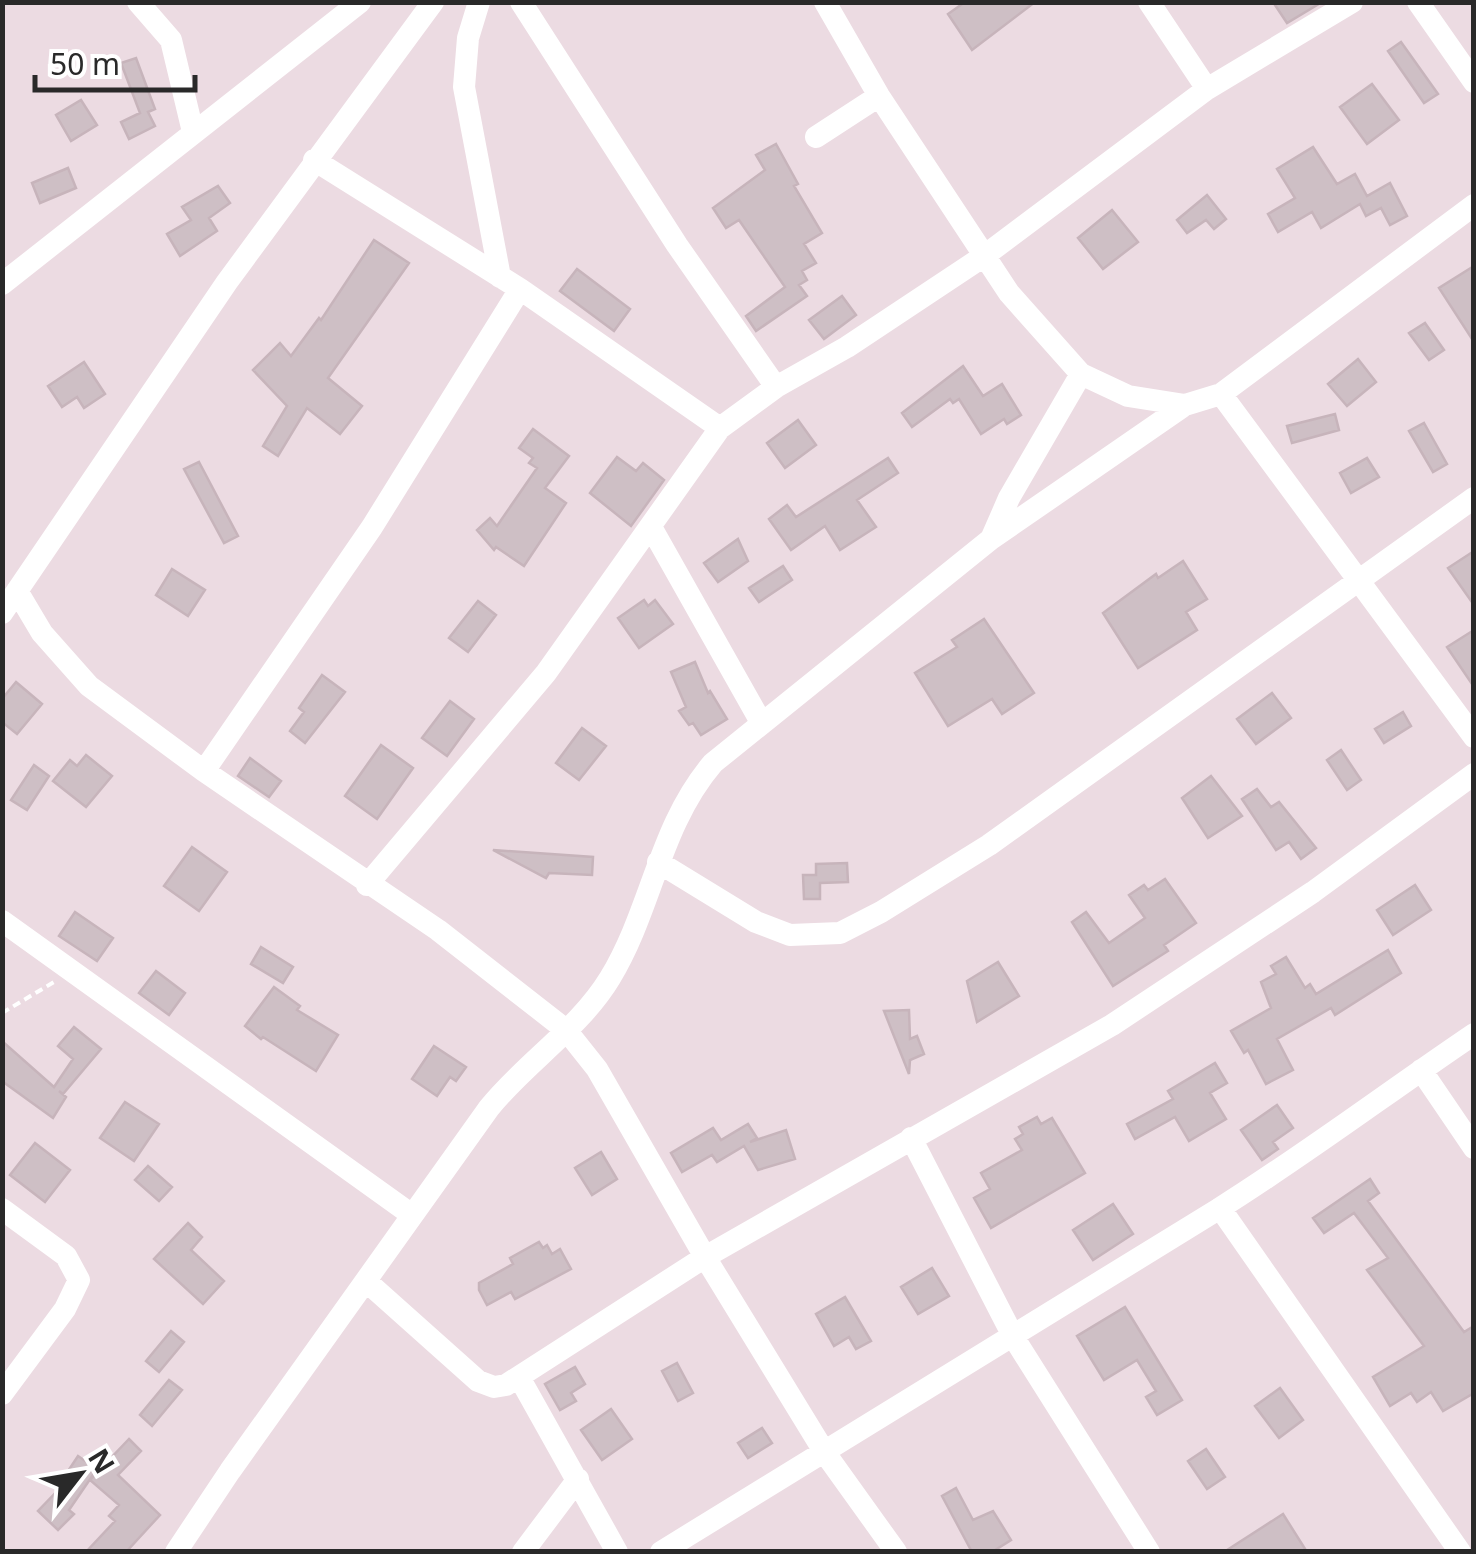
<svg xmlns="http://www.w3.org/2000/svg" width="1476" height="1554" font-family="'Noto Sans',sans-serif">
<rect width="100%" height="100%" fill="#ecdbe2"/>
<path fill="#cebfc5" stroke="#c7b4bb" stroke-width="2.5" d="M965,2H1035L972,50L948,14Z
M1273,2H1322L1287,23Z
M1401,42L1438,94L1424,103L1388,51Z
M136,58L155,109L148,112L155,126L129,139L121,122L140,113L121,63Z
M1372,84L1399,120L1367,144L1340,107Z
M81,100L97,125L71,141L56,115Z
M776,144L798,184L794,186L822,233L804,244L816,263L802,271L807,280L799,285L807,296L756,331L746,316L785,287L739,220L726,228L713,208L765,170L756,155Z
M1313,147L1337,184L1355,174L1367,196L1390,183L1407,216L1390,225L1381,208L1366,216L1360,204L1321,228L1312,212L1278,232L1268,214L1295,198L1277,169Z
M68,168L76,188L40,203L32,183Z
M218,186L230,203L209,218L217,231L180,256L167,234L191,220L182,207Z
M1207,195L1226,219L1214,229L1206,220L1187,233L1177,220Z
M1112,210L1138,242L1103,269L1078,238Z
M374,240L409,263L328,378L362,406L340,434L307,408L278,456L263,446L287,406L253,370L280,343L291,356L319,318L321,320Z
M1474,266V342L1439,288Z
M577,269L630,309L614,331L560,291Z
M842,296L856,315L824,339L809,320Z
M1425,323L1444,350L1429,360L1409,333Z
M1358,359L1376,382L1347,406L1328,384Z
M84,362L105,394L84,408L77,397L62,407L48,386Z
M963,366L983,396L1002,384L1021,415L1007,424L1004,419L981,434L959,399L953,403L950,399L912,427L902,413Z
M1335,414L1339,430L1292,443L1287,426Z
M798,420L816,445L785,468L767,443Z
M1424,423L1447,464L1433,472L1409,431Z
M533,429L569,456L545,488L566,503L524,566L496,547L494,550L477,530L490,518L497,526L537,468L529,463L533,458L519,448Z
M617,457L636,471L643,463L664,480L631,526L590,493Z
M888,458L898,473L857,500L876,527L840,550L825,526L791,550L769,519L787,505L796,517Z
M1367,458L1379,477L1351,493L1340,473Z
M199,462L238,536L224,543L184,469Z
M738,539L748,561L718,582L704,563Z
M1474,551V605L1448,568Z
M1183,561L1207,599L1186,612L1197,630L1138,668L1103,613L1156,574L1158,578Z
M783,566L792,580L759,602L749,588Z
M172,569L205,590L188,616L156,595Z
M644,600L648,606L655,600L673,624L639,648L618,618Z
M478,601L496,615L468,652L449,638Z
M984,619L1034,693L1002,714L992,699L948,726L915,673L957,647L952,640Z
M1474,630V687L1447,647Z
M695,662L708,693L710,691L727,719L701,735L693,723L689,725L679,711L686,707L671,672Z
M322,675L345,692L305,743L290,731L304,712L299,708Z
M16,682L42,704L17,734L2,722V699Z
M1272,693L1291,718L1256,744L1237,719Z
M450,701L474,719L447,756L422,738Z
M1403,712L1411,726L1384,743L1375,729Z
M582,728L606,746L579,780L556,763Z
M381,745L413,768L377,819L345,796Z
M1341,750L1361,780L1347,790L1327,760Z
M86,755L112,776L86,807L53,781L70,760L77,766Z
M250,758L281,781L269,797L238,776Z
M34,765L49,776L27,810L11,800Z
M1211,776L1242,816L1208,838L1182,798Z
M1257,789L1271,807L1279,802L1316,848L1301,859L1289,842L1276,850L1242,799Z
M192,847L227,872L199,911L164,886Z
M493,850L593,857L592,875L549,873L546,878Z
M847,863L848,882L820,883V899H804L803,875H816V864Z
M1165,879L1196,923L1164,945L1168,951L1113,986L1072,922L1086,912L1109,943L1145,918L1129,895L1144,885L1148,890Z
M1415,885L1431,910L1393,935L1377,910Z
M75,912L113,938L97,961L59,936Z
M261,947L293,967L283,983L251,964Z
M1388,950L1401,973L1335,1015L1331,1008L1277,1039L1293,1070L1266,1084L1248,1050L1244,1053L1231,1031L1271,1008L1261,982L1276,974L1271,966L1286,957L1305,988L1310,984L1316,994Z
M998,962L1019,996L977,1022L967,981Z
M156,971L185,993L169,1015L139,993Z
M274,987L300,1006L297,1010L338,1035L316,1071L263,1037L261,1039L245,1026Z
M909,1010L910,1039L917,1036L924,1054L910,1060L909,1074L884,1011Z
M74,1027L101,1049L63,1094L59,1091L66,1097L53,1118L2,1081V1041L54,1087L73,1059L58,1046Z
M434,1046L466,1067L456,1081L450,1077L437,1096L412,1079Z
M1215,1063L1227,1083L1210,1093L1226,1119L1189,1141L1175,1117L1135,1139L1127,1124L1173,1099L1168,1091Z
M125,1102L159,1124L134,1161L100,1138Z
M1277,1105L1293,1128L1273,1142L1278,1149L1262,1160L1241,1130Z
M1037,1117L1041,1124L1052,1118L1085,1173L991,1228L974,1198L990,1189L981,1173L1022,1150L1015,1139L1023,1134L1019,1127Z
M748,1124L757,1138L750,1142L786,1130L795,1159L758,1170L744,1146L717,1162L712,1155L682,1172L671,1153L713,1128L721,1140Z
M35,1143L70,1170L45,1202L10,1175Z
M601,1152L617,1179L592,1195L575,1168Z
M148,1166L172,1187L159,1201L135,1180Z
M1370,1179L1379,1193L1368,1201L1464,1332L1474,1326V1393L1443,1411L1431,1392L1417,1402L1411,1393L1390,1406L1373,1377L1424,1346L1367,1270L1388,1258L1354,1213L1324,1233L1313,1218Z
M1113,1204L1133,1234L1093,1260L1073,1230Z
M188,1223L202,1237L191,1250L224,1281L203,1304L154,1259Z
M539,1242L543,1248L547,1245L552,1254L560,1249L571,1269L515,1299L511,1292L487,1305L479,1290V1283L513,1264L510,1258Z
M932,1268L949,1296L918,1314L901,1287Z
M845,1297L871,1341L856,1349L849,1337L834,1346L816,1314Z
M1125,1307L1182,1400L1157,1415L1146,1397L1156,1391L1137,1360L1104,1380L1077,1336Z
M171,1331L184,1342L159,1372L146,1361Z
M677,1363L693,1393L678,1401L662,1371Z
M575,1367L585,1384L571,1393L576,1401L560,1410L545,1384Z
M169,1380L182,1390L152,1426L140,1415Z
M1280,1388L1303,1420L1279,1438L1255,1406Z
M611,1409L632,1439L602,1460L581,1430Z
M762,1428L772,1443L748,1458L738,1443Z
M129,1439L141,1451L118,1475L160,1515L126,1552H86L115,1521L109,1516L119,1505L90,1480Z
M1206,1449L1225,1477L1207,1489L1188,1461Z
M78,1456L97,1469L69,1510L74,1514L58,1530L38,1511L60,1488L58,1486Z
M956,1488L973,1520L993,1511L1011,1540L992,1552H972L942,1496Z
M1283,1514L1307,1552H1224Z"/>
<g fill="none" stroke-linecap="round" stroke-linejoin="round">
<path stroke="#fff" stroke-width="4" stroke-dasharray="8 5" stroke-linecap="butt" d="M2,1013L54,982"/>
<path stroke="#fff" stroke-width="22" d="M138,2L171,40L193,132
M479,2L468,38L464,87L500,277
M521,2L677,245L776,387
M825,2L879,96L1009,293L1081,374L1128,396L1185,405L1221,394L1474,205
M1149,2L1207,89
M1418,2L1474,82
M816,137L879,96
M314,160L520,289L720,428
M2,284L360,2
M1221,394L1474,737
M651,527L761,722
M992,537L1009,498L1081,374
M17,591L42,633L89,686L204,771L438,930L566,1030L597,1069L705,1257L825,1453L896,1552
M2,613L227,282L433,2
M204,771L372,527L520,289
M658,862L756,922L790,935L840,933L881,912L989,845L1474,498
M367,885L546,673L720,428L776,387L847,347L984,256L1207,89L1352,2
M2,921L412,1215
M1421,1070L1474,1148
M911,1138L1014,1338L1149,1552
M1220,1208L1460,1552
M2,1209L66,1256L79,1280L65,1309L2,1394
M366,1281L478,1381L494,1387L506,1385L705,1257L1112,1025L1313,892L1474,774
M519,1377L617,1552
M176,1552L230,1471L489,1108C526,1062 579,1029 610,978C652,909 659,826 713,763L991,539L1185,405
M523,1552L578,1479
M661,1552C847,1438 1033,1325 1217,1210C1305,1155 1388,1092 1474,1034"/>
</g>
<rect width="1476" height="1554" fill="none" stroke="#292929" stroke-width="10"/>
<g transform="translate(80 1474) rotate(59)" stroke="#ffffff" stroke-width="8" paint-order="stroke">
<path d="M0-8L18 38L0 25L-18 38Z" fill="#292929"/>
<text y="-15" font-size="28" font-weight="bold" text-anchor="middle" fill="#292929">N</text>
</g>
<path d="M35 75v15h160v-15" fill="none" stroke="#292929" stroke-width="5"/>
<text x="50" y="75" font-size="30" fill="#292929" stroke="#ffffff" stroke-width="8" paint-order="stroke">50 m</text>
</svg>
